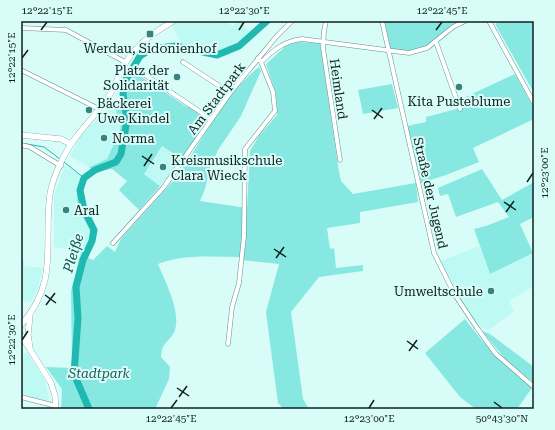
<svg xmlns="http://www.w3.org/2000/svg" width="555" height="430" font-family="'Roboto Serif',serif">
<rect width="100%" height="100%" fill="#d8fdf9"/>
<path fill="#bff9f3" d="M175,21H212L213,23L227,21L232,26L240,21L251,33L238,45L219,51L211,52L182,45L171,23Z
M113,103L121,123L120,131L107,159L89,167L70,156L79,138Z
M162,146L182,159L160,186L144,174Z
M65,165L82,177L77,190L85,220L90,229L89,244L85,252L54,247V196Z
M479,246L490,274L533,253L534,254V286L509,301L514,311L489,330L475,325L458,295L441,261Z
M21,260H24V266L43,268L38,288L31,302L21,300Z
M27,352L45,381L49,398L47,401L25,396V394L21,393V355Z"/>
<path fill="#86e8e0" d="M382,21H459L460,22L427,48L409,53L388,50Z
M501,21H534V93L495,24Z
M298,42L320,43L338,166L341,181L353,194L416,183L418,202L360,212V223L327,228L330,249L334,248L336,268L363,265V271L319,277L291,312L303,399L309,409H284L278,403L266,312L279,264L241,260V257C214,257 184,254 158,264C165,282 181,310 175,330C170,343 162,340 161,357L170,367L169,379L156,407L158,409H61L62,389L46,367L72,368L71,291L81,252H85L89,244L90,229L79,210L77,200V190L82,177L92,171L89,167L107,159L120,131L121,123L113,103L125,101C123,90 126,80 131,70L187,107L188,105L211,119L182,159L162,146L144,174L160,186L139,210L119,190L127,181L112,169L99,171L85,180L82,195L84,206L95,226L93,246L88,258L93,260L107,246L115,252L121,239C139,218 159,198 176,177C204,140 222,96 259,67L261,71L241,116L218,150L210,168L205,189L200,201L247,208L250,151L259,136L277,115L276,93L266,64L286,46Z
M515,74L534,109V119L473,148L479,162L446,175L421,183L407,126L426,122V117L460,108L459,100Z
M392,84L398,108L363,114L358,90Z
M482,169L502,200L534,182V217L520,224L533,253L490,274L474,229L486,226L509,217L498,202L456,217L448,194L440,196L438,188Z
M465,319C485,346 507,367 532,388L517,409H476L460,397L425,353Z
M482,331L490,334L534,367V383L507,361Z"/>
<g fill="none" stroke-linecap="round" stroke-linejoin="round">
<path stroke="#1fb9b1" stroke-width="1" d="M21,143L44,147L60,159
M64,162L84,178"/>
<path stroke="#1fb9b1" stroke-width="7" d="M89,409L74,374L78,318L76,287L83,260L92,241L94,230L84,210L80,190L84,178L95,170L116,162L121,154L127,120L123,94L125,81L140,56L151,49L176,46L217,55L239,46L267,21"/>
<defs>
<path id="street" d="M326,21L324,31L323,48L340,160
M382,21L434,253L455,295L477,328L496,354L534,387
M489,21L534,103
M21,28L66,30L125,62
M436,42L460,109
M183,62L230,93
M261,62C274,50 284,41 302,39L409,53L427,48L453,27L465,21
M21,70L99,109
M139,71L211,119
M21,145L30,147L61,166
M113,243L163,188L230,93L276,37L292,21
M228,344L232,307L239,283L244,236L245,149L275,111L273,92L261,62L258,58
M21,397L56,406"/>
<path id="secondary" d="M21,135L61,139L71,144
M21,325C60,281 43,244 50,194C53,176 65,151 77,136C87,123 100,110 109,96C118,81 122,64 134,51C145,38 159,30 173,21
M21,335L51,383L55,396L56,409
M30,348L28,335L30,315"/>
</defs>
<use href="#street" stroke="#638f8b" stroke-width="5"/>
<use href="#secondary" stroke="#638f8b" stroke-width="6"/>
<use href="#street" stroke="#fff" stroke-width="4"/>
<use href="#secondary" stroke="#fff" stroke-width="5.5"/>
</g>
<path fill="none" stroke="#0e201f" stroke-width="1.5" d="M41,30L47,22M239,30L244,22M436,30L442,22M22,58L28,50M372,110L383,118M374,119L382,108M142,156L154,164M144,166L152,154M527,182L533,173M504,202L516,210M506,212L514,201M274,249L286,257M276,258L284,247M45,295L56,303M46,305L55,293M22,340L28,331M407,341L418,349M409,351L417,340M177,388L189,396M179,397L187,386M494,402L502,408M171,408L177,400M369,408L374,400"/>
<g fill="#3a827d" stroke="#d8fdf9" stroke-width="1.5">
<rect x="146" y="30" width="8" height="8" rx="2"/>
<circle cx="177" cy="77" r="4"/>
<circle cx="459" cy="87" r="4"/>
<circle cx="89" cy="110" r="4"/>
<circle cx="104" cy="138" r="4"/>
<circle cx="163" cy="167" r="4"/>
<circle cx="66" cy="210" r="4"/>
<circle cx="491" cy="291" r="4"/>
</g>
<g text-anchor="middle" stroke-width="4" stroke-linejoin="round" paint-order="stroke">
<g font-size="13" fill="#0e201f" stroke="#d8fdf9" text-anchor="start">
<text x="150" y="53" text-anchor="middle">Werdau, Sidonienhof</text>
<text x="169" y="75" text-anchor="end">Platz der<tspan x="169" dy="15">Solidarität</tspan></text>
<text x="459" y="106" text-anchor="middle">Kita Pusteblume</text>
<text x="97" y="108">Bäckerei<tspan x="97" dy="15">Uwe Kindel</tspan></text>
<text x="112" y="143">Norma</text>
<text x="171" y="165">Kreismusikschule<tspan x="171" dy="15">Clara Wieck</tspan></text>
<text x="74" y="215">Aral</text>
<text x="483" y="296" text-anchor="end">Umweltschule</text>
</g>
<g font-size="13" fill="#0e201f" stroke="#d8fdf9">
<text transform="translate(339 89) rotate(82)" y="5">Heimland</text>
<text transform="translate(216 98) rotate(-53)" y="5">Am Stadtpark</text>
<text transform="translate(431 193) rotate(77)" y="5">Straße der Jugend</text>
</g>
<g font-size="13" font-style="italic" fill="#1e5854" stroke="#d8fdf9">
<text x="99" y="378">Stadtpark</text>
</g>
<g font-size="14" font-style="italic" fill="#124e4b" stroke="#d8fdf9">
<text transform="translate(73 253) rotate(-73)" y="5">Pleiße</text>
</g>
</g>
<rect width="555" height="430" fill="none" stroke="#d8fdf9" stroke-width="44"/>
<rect x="22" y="22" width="511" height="386" fill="none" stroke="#0e201f" stroke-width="1.5"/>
<g font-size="10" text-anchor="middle" fill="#0e201f">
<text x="47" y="14">12°22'15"E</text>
<text x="244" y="14">12°22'30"E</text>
<text x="442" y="14">12°22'45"E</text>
<text transform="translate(11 58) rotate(-90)" y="4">12°22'15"E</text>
<text transform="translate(544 173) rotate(-90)" y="4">12°23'00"E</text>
<text transform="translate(11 340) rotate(-90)" y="4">12°22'30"E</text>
<text x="171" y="422">12°22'45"E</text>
<text x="369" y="422">12°23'00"E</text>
<text x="502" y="422">50°43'30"N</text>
</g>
</svg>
